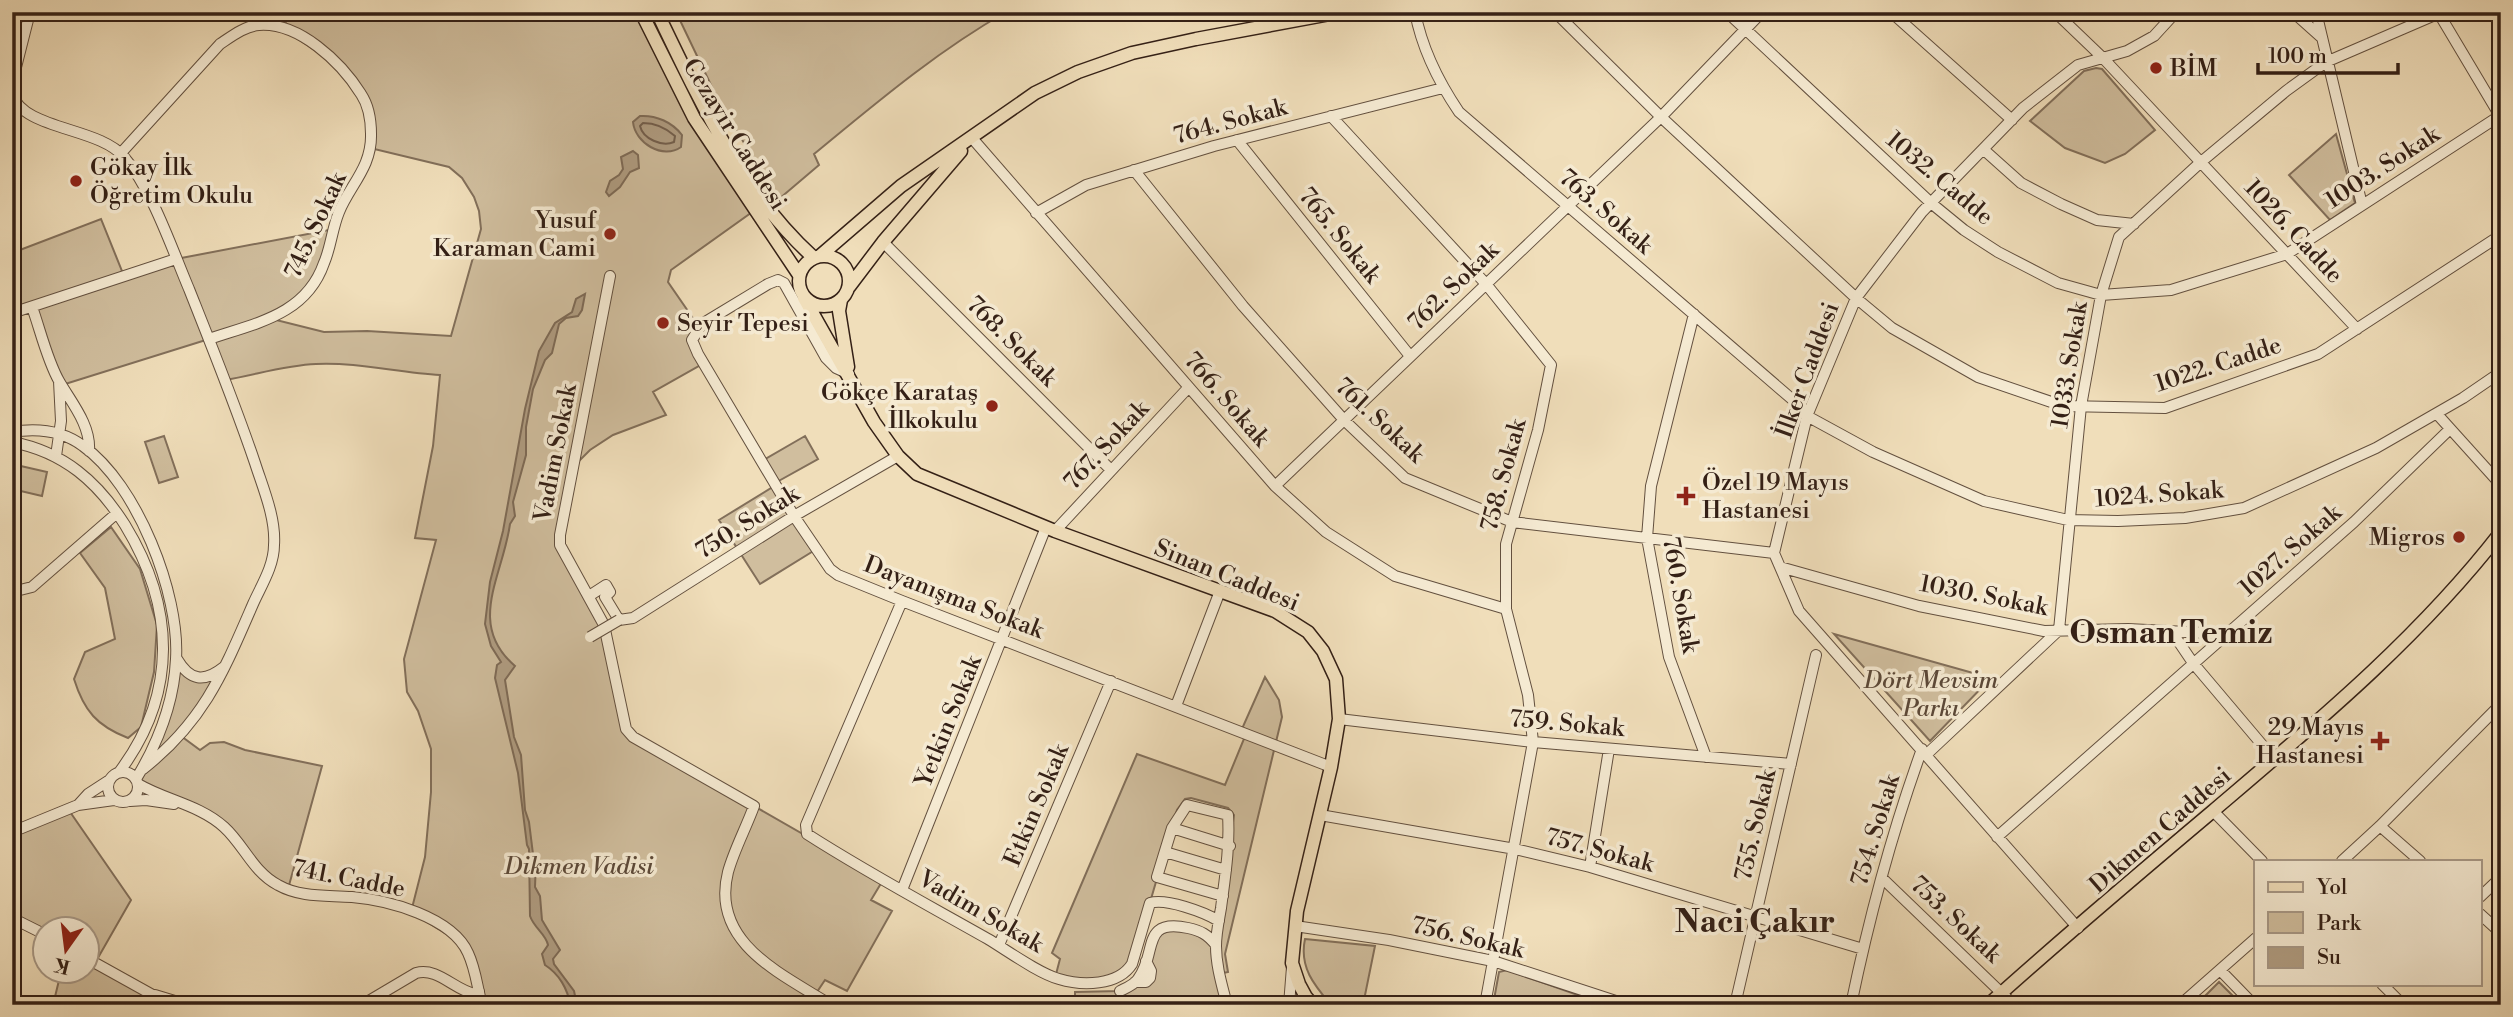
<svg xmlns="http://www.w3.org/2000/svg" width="2513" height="1017" font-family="'Libre Bodoni',serif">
<rect width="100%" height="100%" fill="#f0deba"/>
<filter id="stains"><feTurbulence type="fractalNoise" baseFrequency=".00286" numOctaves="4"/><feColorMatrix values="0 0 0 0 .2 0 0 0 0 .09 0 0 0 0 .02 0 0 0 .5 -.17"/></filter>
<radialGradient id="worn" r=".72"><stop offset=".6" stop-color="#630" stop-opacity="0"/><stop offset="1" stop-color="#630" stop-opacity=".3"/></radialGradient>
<path fill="#d0be9e" stroke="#826f5a" stroke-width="2" d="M290,12H641L694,118L755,210L671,270L668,282L699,327L692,340L704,363L653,392L666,415L613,435L590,450L574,466L560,535L596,608L626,729L747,802L883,880L871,900L892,911L847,991L825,980L815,995L831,1005H482L464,945L411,912L425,857L431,792V749L418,711L407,692L404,659L436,540L415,538L433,446L440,375C399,373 358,362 316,364C286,365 255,375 225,380L209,339L62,385L32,307L12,313V253L101,219L124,276L176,259L334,229L317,280L276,320L324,332L367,331L451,336L481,229L479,211L474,197L462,178L449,167L370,148V115L340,67L283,29Z
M676,12H1006C936,52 876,103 814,154L819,165L779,199L721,106Z
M2096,68L2102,69L2155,130L2125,154L2105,163L2065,148L2030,121L2084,71Z
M2336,134L2355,203L2330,220L2289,175Z
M164,436L178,477L159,483L145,442Z
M805,436L818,459L775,483L762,461Z
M12,464L47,472L42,496L12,489Z
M776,485L815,550L760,584L719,520Z
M111,527L140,569L157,625L154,672L141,727L128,738C97,726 84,711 74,679L85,652L115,639L105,588L80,553Z
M1834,634L1991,678L1930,741Z
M227,664L181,736L200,750L210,743L224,742L245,750L322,766L288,889L278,885L226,828L138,784L176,669L196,677Z
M1265,677L1279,700L1282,717L1225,954L1228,972L1219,974L1227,1005H1055L1066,997L1075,996V992L1120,991L1139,978L1154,935L1179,927L1216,944L1234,815L1228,808L1191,798L1185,799L1177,810L1132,964L1113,980L1055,978L1060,959L1052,953L1137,754L1225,785L1246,734L1241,731Z
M68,809L131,900L95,963L151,994L188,1005H53L61,972H88V930H46L12,918V832Z
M1305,939L1375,946L1363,1005H1331C1314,985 1299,967 1305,939Z
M1507,970L1606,1005H1493L1499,972Z
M2219,982L2242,1005H2196Z"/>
<path fill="#b09d82" stroke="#7e6b57" stroke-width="2" d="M640,116C656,115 672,122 682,135L681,147C663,160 635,143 633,122Z
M633,151L638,155L639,168L630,172L620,187L609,196L606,192L610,181L619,175L623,169L621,157Z
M585,294L582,310L578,316L566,318L559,324L552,353L545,360L533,389L526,427V455L513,502L515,516L510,524C503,576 466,624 515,666L505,680L514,737L521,755L525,810L529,822L533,854L536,861L535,887L540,896L542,920L560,950L553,959L554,964L574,991L577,1005H570C568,989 559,974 545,965L542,954L548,945C546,934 534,928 530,916L529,849L527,845L518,773L495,678L497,665L501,662L491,646L485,624L490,582L503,531L525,409L539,351L555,323L572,312L576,299Z"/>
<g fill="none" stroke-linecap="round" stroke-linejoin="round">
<path stroke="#725e4c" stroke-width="2" d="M643,123C655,123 666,128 675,136L674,142C662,147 643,139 640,126Z"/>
<defs>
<path id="minor" d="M1415,12C1422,49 1438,81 1459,112L1793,400L1807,416L1873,452L1984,501L2068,520L2118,521L2185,518L2244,508L2376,448L2463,398L2501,372
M1555,12L1661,117L1856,298L1892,328L1978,377L2063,406L2165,408L2318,354L2501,235
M1727,12L1931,203L1964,230L1998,252L2058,283L2101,295L2171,290L2287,254L2501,115
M1891,12L2012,120
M2055,12L2103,58L2357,329
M2293,12L2321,37
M2316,12L2362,205
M2438,12L2500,116
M12,83L30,12
M12,94C23,130 99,127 124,157C152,189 172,249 189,289C212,347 235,404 255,463C263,488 276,518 274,545C274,566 261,586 253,604C223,673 204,721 143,769
M1331,116L1486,284L1551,365L1538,430L1506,544V609L1528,695L1533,742L1485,1005
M972,138L1275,486L1326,532L1395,576L1506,609
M1237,140L1410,356
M1983,149L2021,183L2061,204L2097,220L2134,224
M121,153L220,44C232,36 245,26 259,25C299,22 341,62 361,94C369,106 371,120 371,134C372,167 350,185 339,212C332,229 331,247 324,263C306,315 256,323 209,339
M1134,170L1243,306L1344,420L1405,478L1512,522L1774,553
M1036,213L1086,185L1214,146L1443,88
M883,242L1111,470
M610,276L560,535V545L604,625L626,729L633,737L754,806C746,828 734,850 728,872C710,943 782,974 831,1005
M32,307C40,329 47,360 59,381C71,402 91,425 89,451
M12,313L176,259
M1694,314L1651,486L1647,538L1669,657L1706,757
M849,374L836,368L826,358L784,283L778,280L768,284L702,324L692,340L698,354L794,516L830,569L838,575L902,601L1331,767
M2437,414L2501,485
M12,432C37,428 63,431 83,446C137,484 180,594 176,659C174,701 158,743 136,779
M12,442C64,452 98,482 125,525C175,607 178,693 120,771
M56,456L61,421L59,381
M1275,486L1661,117L1762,12
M1055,531L1188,388
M1780,567L1919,606L2044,631L2128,629L2226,634
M12,592L32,587L117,513
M589,596L606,585L610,592L605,597L619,620L633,618L794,516L898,456
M902,601L806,825L807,834C866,872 928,905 988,939C1008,951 1038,973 1059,979C1082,986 1118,986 1132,964L1150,903C1166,898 1204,912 1219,921
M2172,632L2193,663L2275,760
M177,659C190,681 204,683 224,667
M1176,706L1220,591
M1339,719L1533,742L1791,764
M1927,754L2059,630L2081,406L2101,295L2119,237L2201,162L2286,91L2326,62L2442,12
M108 787a15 15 0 1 1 30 0a15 15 0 1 1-30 0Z
M138,784C165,800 200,805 224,827C244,845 253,872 278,885C301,898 327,895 352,897C388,900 452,917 468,953C476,970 477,987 482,1005
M130,801L146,800L174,804
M78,805L88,794L108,781
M2213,811L2262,861
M1320,815L1515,849L1590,867L1863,949
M2380,826L2420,861
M1172,828L1230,846
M12,832L78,805L114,800
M1997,837L2354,522L2450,429
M1165,852L1226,870
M2342,861L2380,826L2501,704
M1590,867L1609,749
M1882,878L2014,1005
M902,890L1046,527
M1223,896L1157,877L1172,828L1187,805L1228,815C1230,847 1225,877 1221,908C1219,920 1216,933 1216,946C1216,966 1222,985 1227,1005
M2480,897L2501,877
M2480,914L2501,933
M12,918L46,935
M1295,926L1389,940L1493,961L1628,1005
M2078,928L1799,611L1774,553L1807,416L1856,298L1922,212L2023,108L2078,65L2127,51L2154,36L2176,12
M999,945L1111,681
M88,959L151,994L163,1005
M2220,970L2254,1005
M1135,982H1146L1150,978L1151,971L1146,961
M2382,984L2403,1005
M1120,991C1126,988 1134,985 1138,979C1158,953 1140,918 1188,928C1201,931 1207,934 1216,945
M155,995L188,1005
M362,1005L416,973C438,967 454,990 475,994L479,991
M1289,1005L1292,967
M1735,1005L1816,655
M1851,1005C1869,918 1892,832 1922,749
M2180,1005L2256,938"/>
<path id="major" d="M641,12L694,118L799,275
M657,12C699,99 741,192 813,257
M821,255L901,186L1035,93L1078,72L1132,53L1196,39L1341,12
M799 281a25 25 0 1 1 50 0a25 25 0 1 1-50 0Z
M849,287L883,242L961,151
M804,298L874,422L898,456L917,474L1055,531L1275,611L1308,632L1323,651L1336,679L1339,719L1331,767L1297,911L1292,963L1299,984L1306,997L1313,1005
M841,300L839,311L848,367
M1988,1005C2061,939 2137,875 2213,811C2314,725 2419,638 2501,532"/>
</defs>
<use href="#minor" stroke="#63503f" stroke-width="12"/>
<use href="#major" stroke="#342016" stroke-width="15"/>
<use href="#minor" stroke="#f5ead2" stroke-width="10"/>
<use href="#major" stroke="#f0deba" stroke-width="12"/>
<defs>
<path id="minor-bridge" d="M590,637L619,620"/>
</defs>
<use href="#minor-bridge" stroke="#63503f" stroke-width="12" stroke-linecap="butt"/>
<use href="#minor-bridge" stroke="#f5ead2" stroke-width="10"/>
</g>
<g fill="#8f2418" stroke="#f5ead2" stroke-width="2.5">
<circle cx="2156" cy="68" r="7"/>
<circle cx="76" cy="181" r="7"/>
<circle cx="610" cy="234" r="7"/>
<circle cx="663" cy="323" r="7"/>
<circle cx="992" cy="406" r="7"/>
<path d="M1682.5 485.5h7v7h7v7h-7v7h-7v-7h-7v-7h7z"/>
<circle cx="2459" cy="537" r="7"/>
<path d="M2376.5 730.5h7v7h7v7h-7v7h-7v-7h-7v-7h7z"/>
</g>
<g text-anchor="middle" stroke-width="7" stroke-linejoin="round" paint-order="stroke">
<g font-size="24" fill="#342016" stroke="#f5ead2" text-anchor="start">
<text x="2170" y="76">BİM</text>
<text x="90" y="175">Gökay İlk<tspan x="90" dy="28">Öğretim Okulu</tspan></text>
<text x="596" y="228" text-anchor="end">Yusuf<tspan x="596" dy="28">Karaman Cami</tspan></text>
<text x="677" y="331">Seyir Tepesi</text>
<text x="978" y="400" text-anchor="end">Gökçe Karataş<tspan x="978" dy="28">İlkokulu</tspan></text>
<text x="1702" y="490">Özel 19 Mayıs<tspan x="1702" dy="28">Hastanesi</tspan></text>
<text x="2445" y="545" text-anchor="end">Migros</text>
<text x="2364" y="735" text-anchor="end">29 Mayıs<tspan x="2364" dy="28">Hastanesi</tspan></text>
</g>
<g font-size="24" fill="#342016" stroke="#f5ead2">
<text transform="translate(1230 121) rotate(-15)" y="8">764. Sokak</text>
<text transform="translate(735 134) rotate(58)" y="8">Cezayir Caddesi</text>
<text transform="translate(2382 167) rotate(-33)" y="8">1003. Sokak</text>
<text transform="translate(1940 178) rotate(40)" y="8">1032. Cadde</text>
<text transform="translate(1606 211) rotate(41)" y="8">763. Sokak</text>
<text transform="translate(315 225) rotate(-65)" y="8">745. Sokak</text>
<text transform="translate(2294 231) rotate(47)" y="8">1026. Cadde</text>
<text transform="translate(1340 235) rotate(51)" y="8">765. Sokak</text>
<text transform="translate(1453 286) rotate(-44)" y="8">762. Sokak</text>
<text transform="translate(1012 341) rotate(45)" y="8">768. Sokak</text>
<text transform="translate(2218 364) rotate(-18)" y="8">1022. Cadde</text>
<text transform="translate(2069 365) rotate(-81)" y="8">1033. Sokak</text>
<text transform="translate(1807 370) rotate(-70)" y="8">İlker Caddesi</text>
<text transform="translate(1227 399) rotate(49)" y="8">766. Sokak</text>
<text transform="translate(1380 420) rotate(43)" y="8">761. Sokak</text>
<text transform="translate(1106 445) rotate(-47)" y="8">767. Sokak</text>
<text transform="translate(555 453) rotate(-79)" y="8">Vadim Sokak</text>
<text transform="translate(1503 475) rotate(-75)" y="8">758. Sokak</text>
<text transform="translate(2159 494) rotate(-4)" y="8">1024. Sokak</text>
<text transform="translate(747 522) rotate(-32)" y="8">750. Sokak</text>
<text transform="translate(2290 550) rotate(-41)" y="8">1027. Sokak</text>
<text transform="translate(1227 575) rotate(22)" y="8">Sinan Caddesi</text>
<text transform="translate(1681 595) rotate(80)" y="8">760. Sokak</text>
<text transform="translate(1984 595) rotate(11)" y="8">1030. Sokak</text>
<text transform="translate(954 597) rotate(21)" y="8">Dayanışma Sokak</text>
<text transform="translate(948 721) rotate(-68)" y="8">Yetkin Sokak</text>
<text transform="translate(1567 723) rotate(5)" y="8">759. Sokak</text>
<text transform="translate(1036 805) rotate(-67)" y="8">Etkin Sokak</text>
<text transform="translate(1755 825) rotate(-77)" y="8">755. Sokak</text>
<text transform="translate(1875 830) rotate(-73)" y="8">754. Sokak</text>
<text transform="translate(2160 830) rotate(-41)" y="8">Dikmen Caddesi</text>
<text transform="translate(1600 850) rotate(15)" y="8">757. Sokak</text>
<text transform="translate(349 878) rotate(11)" y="8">741. Cadde</text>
<text transform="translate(981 911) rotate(30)" y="8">Vadim Sokak</text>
<text transform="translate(1956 919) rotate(43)" y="8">753. Sokak</text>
<text transform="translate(1468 937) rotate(13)" y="8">756. Sokak</text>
</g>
<g font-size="24" font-style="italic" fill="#5b4838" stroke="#f5ead2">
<text x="1931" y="688">Dört Mevsim<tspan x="1931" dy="28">Parkı</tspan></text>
<text x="579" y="874">Dikmen Vadisi</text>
</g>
<g font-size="32" font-weight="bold" fill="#342016" stroke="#f5ead2">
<text x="2171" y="643">Osman Temiz</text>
<text x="1755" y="932">Naci Çakır</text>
</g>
</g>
<rect width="2513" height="1017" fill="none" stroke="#f0deba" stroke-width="42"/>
<rect x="14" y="14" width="2485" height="989" fill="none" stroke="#342016" stroke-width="3.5"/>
<rect x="21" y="21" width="2471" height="975" fill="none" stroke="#342016" stroke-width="2"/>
<rect x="2254" y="860" width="228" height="126" fill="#f5ead2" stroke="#a89987" stroke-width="2"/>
<rect x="2268" y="882" width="35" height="10" fill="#f0deba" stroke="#a89987" stroke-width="2"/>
<text x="2317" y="894" font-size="21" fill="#342016">Yol</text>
<rect x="2268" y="912" width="35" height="21" fill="#d0be9e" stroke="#a89987" stroke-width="2"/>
<text x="2317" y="930" font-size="21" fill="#342016">Park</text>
<rect x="2268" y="947" width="35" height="21" fill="#b09d82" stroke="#a89987" stroke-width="2"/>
<text x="2317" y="964" font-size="21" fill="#342016">Su</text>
<g transform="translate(66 950) rotate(194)"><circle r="33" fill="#f5ead2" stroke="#a89987" stroke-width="2"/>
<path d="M0-5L12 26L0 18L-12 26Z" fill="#8f2418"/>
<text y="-10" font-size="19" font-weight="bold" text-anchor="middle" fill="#342016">K</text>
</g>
<path d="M2258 63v10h140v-10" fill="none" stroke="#342016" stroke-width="3.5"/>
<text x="2268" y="63" font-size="21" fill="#342016" stroke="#f5ead2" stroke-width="5" paint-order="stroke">100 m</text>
<rect width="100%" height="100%" filter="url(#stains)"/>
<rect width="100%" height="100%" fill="url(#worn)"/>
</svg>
